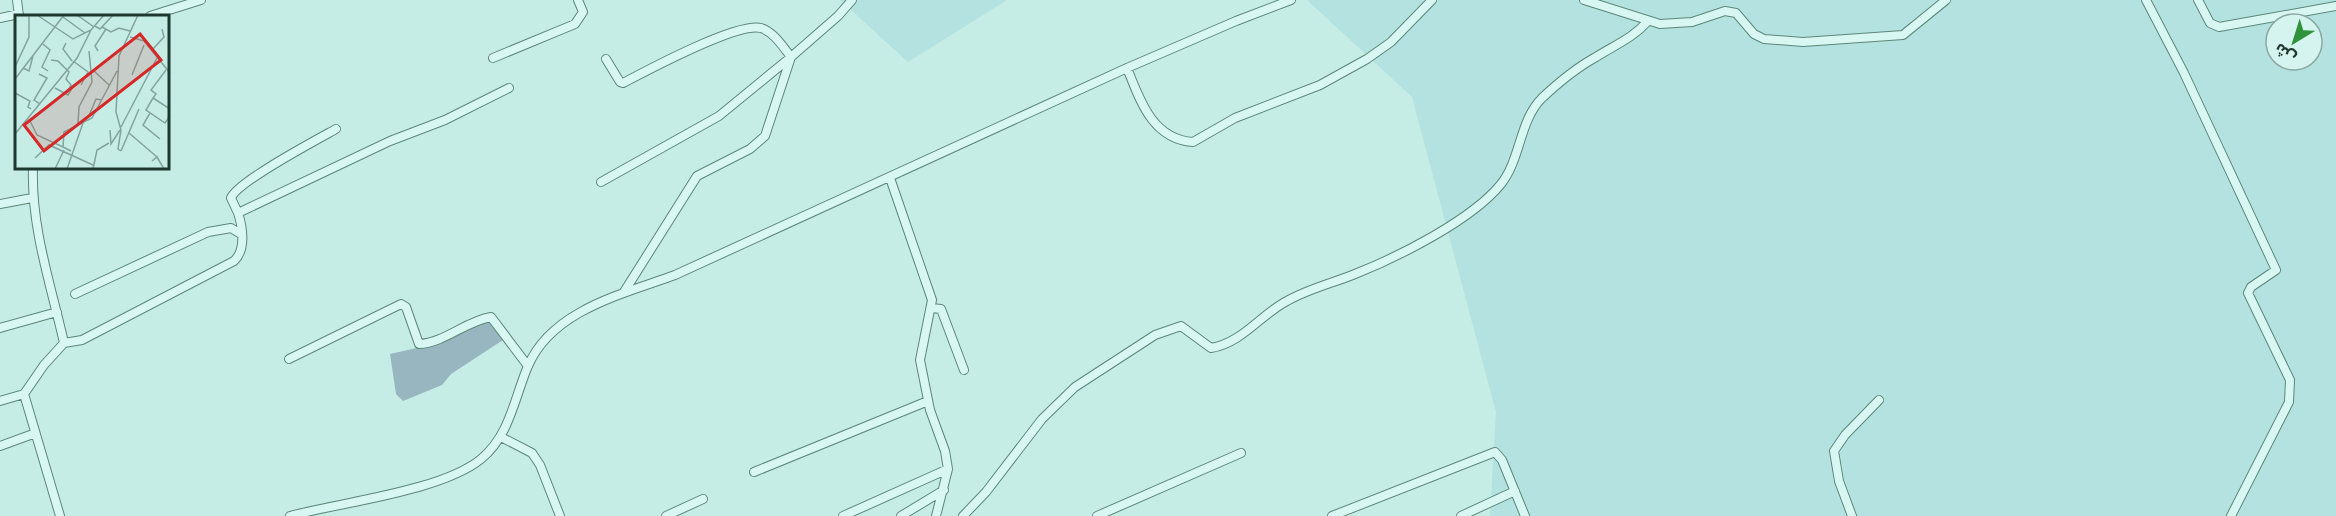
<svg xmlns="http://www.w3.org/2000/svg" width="2336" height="516" font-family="Spectral,'Noto Sans Arabic',serif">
<rect width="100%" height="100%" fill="#c5ece5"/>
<path fill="#b3e2e0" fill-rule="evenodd" d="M840,0H1007L908,62Z
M1307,0H2336V516H1490L1496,412L1412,97ZM2276,24H2312V60H2276Z"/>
<path fill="#98b6bf" d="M489,319L503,340L451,374L442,385L403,401L396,394L390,354L421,347Z"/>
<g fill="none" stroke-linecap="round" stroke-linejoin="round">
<defs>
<path id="minor" d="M17,0L19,16
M1584,0L1660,24L1692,22L1725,11L1736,13L1754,34L1764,39L1803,42L1903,35L1946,0
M2146,0L2184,73L2276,270L2251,287L2248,293L2290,380L2289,402L2231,516
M2198,0L2210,23L2219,27L2336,6
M150,16L201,0
M0,18L19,14
M493,58L575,24L583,12L578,0
M1127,68C1140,100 1152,139 1193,142L1235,118L1320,85L1367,59L1391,42L1432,0
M33,168C31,228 51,285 64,343
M890,178L932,300L920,360L930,410L945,451L948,469L936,516
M601,182L719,116L791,57C783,47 774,32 761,28C737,22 648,70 623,83L620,82L606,59
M0,204L32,198
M238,213L231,198C237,182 318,139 336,129
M624,292L697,176L750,149L765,136L791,57L838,16L852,0
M75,294L208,232L231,228L241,234
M932,308L941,309L964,370
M0,328L57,312
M289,359L401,304L406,307L419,344C444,343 466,321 491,317L528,366
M0,401L24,394
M501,437L532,453L540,465L560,516
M0,446L33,434
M754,472L928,401
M60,516L24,394L44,365L64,343L82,340L234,261C246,250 243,228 238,213L390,141L445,120L509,88
M290,516C342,502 442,491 481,459C510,435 514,399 528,366C552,310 623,294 675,275L1127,68L1236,21L1291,0
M666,516L703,499
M843,516L948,469
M901,516L944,490
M963,516L986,492L1042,419L1075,387L1155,335L1181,326L1211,348C1242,343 1260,315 1287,301C1308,289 1333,283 1355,274C1398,257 1472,220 1501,184C1521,159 1519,121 1542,98C1558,83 1576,68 1596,57C1615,45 1633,38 1648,21
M1097,516L1241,453
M1332,516L1495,452L1502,460L1525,516
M1461,516L1515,491
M1852,516L1839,481L1834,451L1845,435L1879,400"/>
</defs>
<use href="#minor" stroke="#5c8778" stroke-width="10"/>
<use href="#minor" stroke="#d8f7f2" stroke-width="8"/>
</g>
<g transform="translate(15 15)">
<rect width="154" height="154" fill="#c5ece5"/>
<path fill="none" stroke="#83a49c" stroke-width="1.5" d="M22,0L58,24L76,15L89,0M62,0L79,12M48,2L70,18M80,11L85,14L98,0M87,12L96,17L104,13L115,16M115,22L129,26L155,58M51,28L48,34L57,46M28,29L35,35L27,52L33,56M83,36L80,31L91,14M136,36L149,22L147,14M36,45L43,46L54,57L51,64L56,70L51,79M58,46L73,57L66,70M0,52L14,22V0M8,53L14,56L18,41M151,55L136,75L141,79L138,83L155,94M79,56L94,70M24,59L32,63L19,85L25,89M117,60L129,30M0,64L49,0M40,73L53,80L59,70M0,78L15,86L13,92L16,94M138,83L131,95L150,108L155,101M135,98L128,110L145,124M73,103L81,84L87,85M14,104L22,120L48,132M63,108L64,92L77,67L74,36M106,112L142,43M95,115L96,129L105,115M114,118L142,142M0,119L62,43L76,15M56,136L48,132L49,117L77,103L102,56M106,136L103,134L106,115L101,97L104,41L123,0M106,136L124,94M20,143L34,130L78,150M137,146L142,142L149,154M40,154L49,135M52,154L69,105M78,154L82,135L94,128"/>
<path fill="#d62828" fill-opacity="0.15" stroke="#d62828" stroke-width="3" d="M125,19L146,45L29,136L9,110Z"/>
<rect width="154" height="154" fill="none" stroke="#1f382e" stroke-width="3"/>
</g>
<g transform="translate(2294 42) rotate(218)"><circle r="28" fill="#d5f4ef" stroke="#8ca9a2" stroke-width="1.5"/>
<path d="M0-4.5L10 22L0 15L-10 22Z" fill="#2e933a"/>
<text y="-9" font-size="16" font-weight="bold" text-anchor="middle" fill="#1f382e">ش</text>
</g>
</svg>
